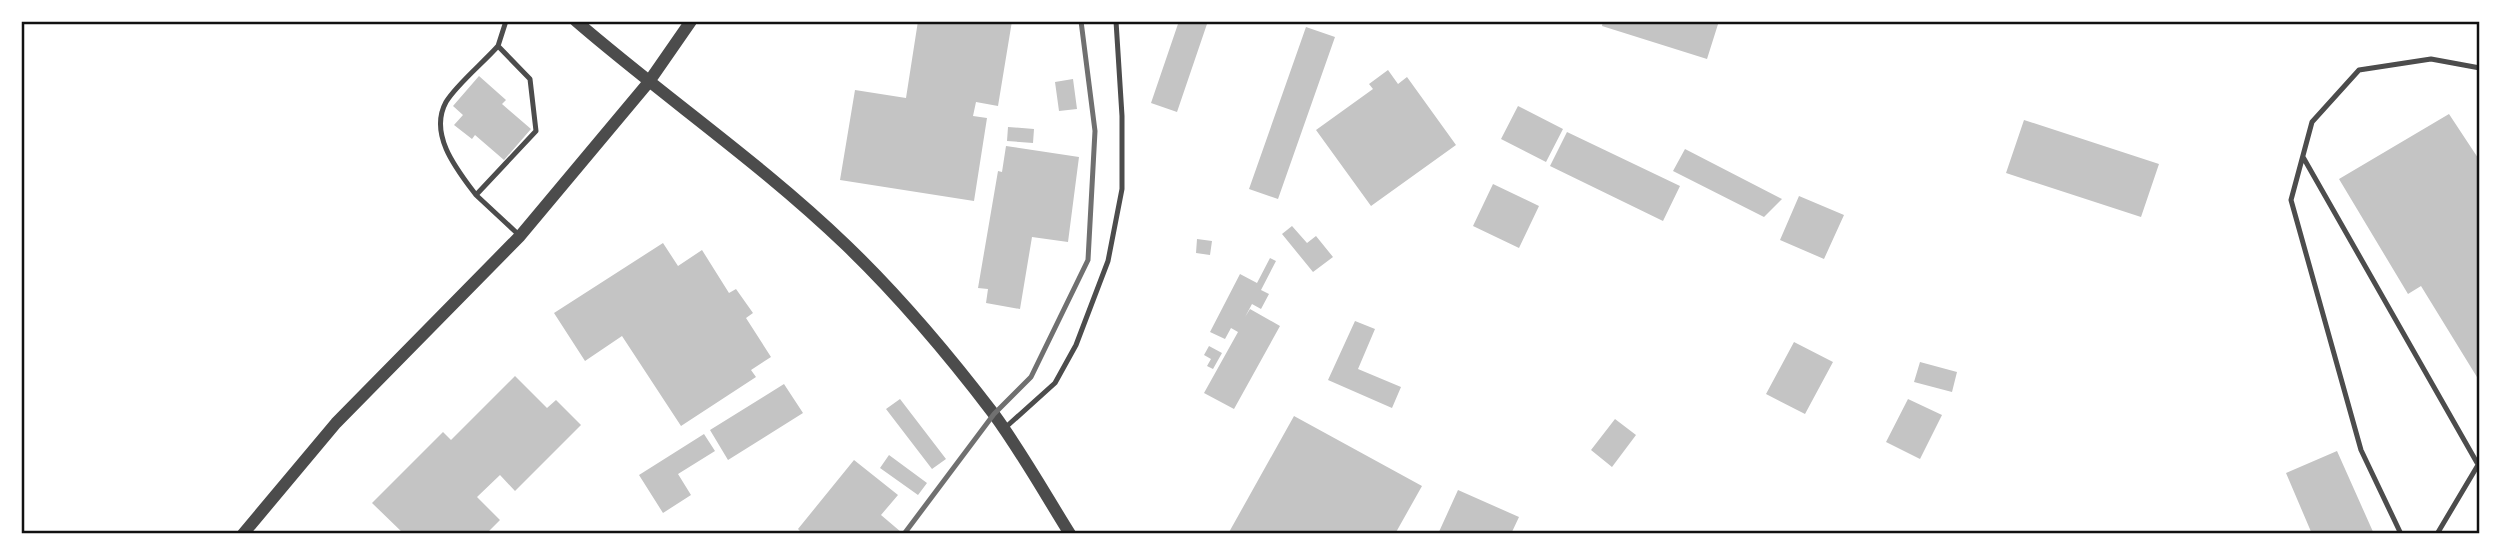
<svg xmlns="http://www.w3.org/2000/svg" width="2501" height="555" font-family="'Roboto Condensed',sans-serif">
<rect width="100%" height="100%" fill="#fff"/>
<path fill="#c4c4c4" d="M918,21H1012L998,106L976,102L973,116L987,118L974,201L840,180L855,90L906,98Z
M1179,21H1208L1177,112L1151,103Z
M1603,21H1719L1707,59L1602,26Z
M1306,27L1335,37L1278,199L1249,189Z
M1388,70L1398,84L1407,77L1456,145L1371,206L1316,130L1373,89L1369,84Z
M479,76L506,100L502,104L531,129L504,160L475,135L472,139L454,125L463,115L453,106Z
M1073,79L1077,109L1059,111L1055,82Z
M1518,106L1563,129L1546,162L1501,139Z
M2449,114L2480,161V382L2421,286L2408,294L2339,179Z
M2024,120L2159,164L2141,217L2006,173Z
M1008,127L1034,129L1033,143L1007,141Z
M1567,132L1680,186L1663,221L1550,166Z
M1006,146L1079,157L1068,242L1032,237L1020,309L986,303L988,289L978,288L998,171L1002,172Z
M1685,149L1782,199L1764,217L1673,171Z
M1493,184L1539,206L1519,248L1473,226Z
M1799,196L1844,215L1824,259L1780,240Z
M1292,226L1307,243L1316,236L1333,257L1313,272L1282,234Z
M1197,239L1212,241L1210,255L1196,253Z
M663,243L678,266L702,250L729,293L736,289L753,313L746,318L771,357L751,370L756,377L681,426L622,336L585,361L554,313Z
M1270,258L1276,261L1261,290L1269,294L1261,309L1252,304L1245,317L1250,309L1280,326L1234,409L1204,393L1238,332L1231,328L1225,339L1210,332L1240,274L1257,283Z
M1355,321L1375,329L1358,369L1401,387L1392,408L1328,380Z
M1794,342L1833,362L1805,414L1766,394Z
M1209,346L1222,353L1213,369L1207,366L1211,359L1204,355Z
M1920,362L1957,372L1952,392L1914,382Z
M515,376L547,408L556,400L581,425L515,491L500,475L477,497L500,520L486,534H404L372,503L443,432L451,440Z
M784,384L803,413L728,460L710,430Z
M900,399L946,459L932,469L886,409Z
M1908,399L1942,415L1920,459L1886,442Z
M1294,416L1422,486L1395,534H1228Z
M1615,419L1636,435L1612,467L1591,450Z
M704,434L715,451L678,474L691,495L663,513L639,475Z
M2337,451L2374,534H2312L2286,473Z
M889,455L927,483L918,495L880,468Z
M854,460L898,495L881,515L901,532L803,534L798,529Z
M1458,490L1519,517L1511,534H1438Z"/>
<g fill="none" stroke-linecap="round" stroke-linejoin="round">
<path stroke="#4c4c4c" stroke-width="5" d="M506,21L498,46L530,79L536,131L476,195L519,235
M2303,157L2480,468
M476,195C458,171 428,135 446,102C456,85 484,62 498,46
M1006,427L1055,383L1076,345L1108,261L1122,189V116L1116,21
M2401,534L2361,450L2291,200L2312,122L2359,70L2431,59L2480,68
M2437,534L2478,465"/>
<path stroke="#4c4c4c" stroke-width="12" d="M576,21C664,97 762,164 846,245C899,296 948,354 993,413C1021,451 1045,494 1070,534
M243,534L336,423L520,236L648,83L691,21"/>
<path stroke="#707070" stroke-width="5" d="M904,534L994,414L1031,377L1088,260L1095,131L1081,21"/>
</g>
<rect width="2501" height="555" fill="none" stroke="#ffffff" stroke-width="46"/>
<rect x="23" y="23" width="2455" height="509" fill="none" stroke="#111" stroke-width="2.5"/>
</svg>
